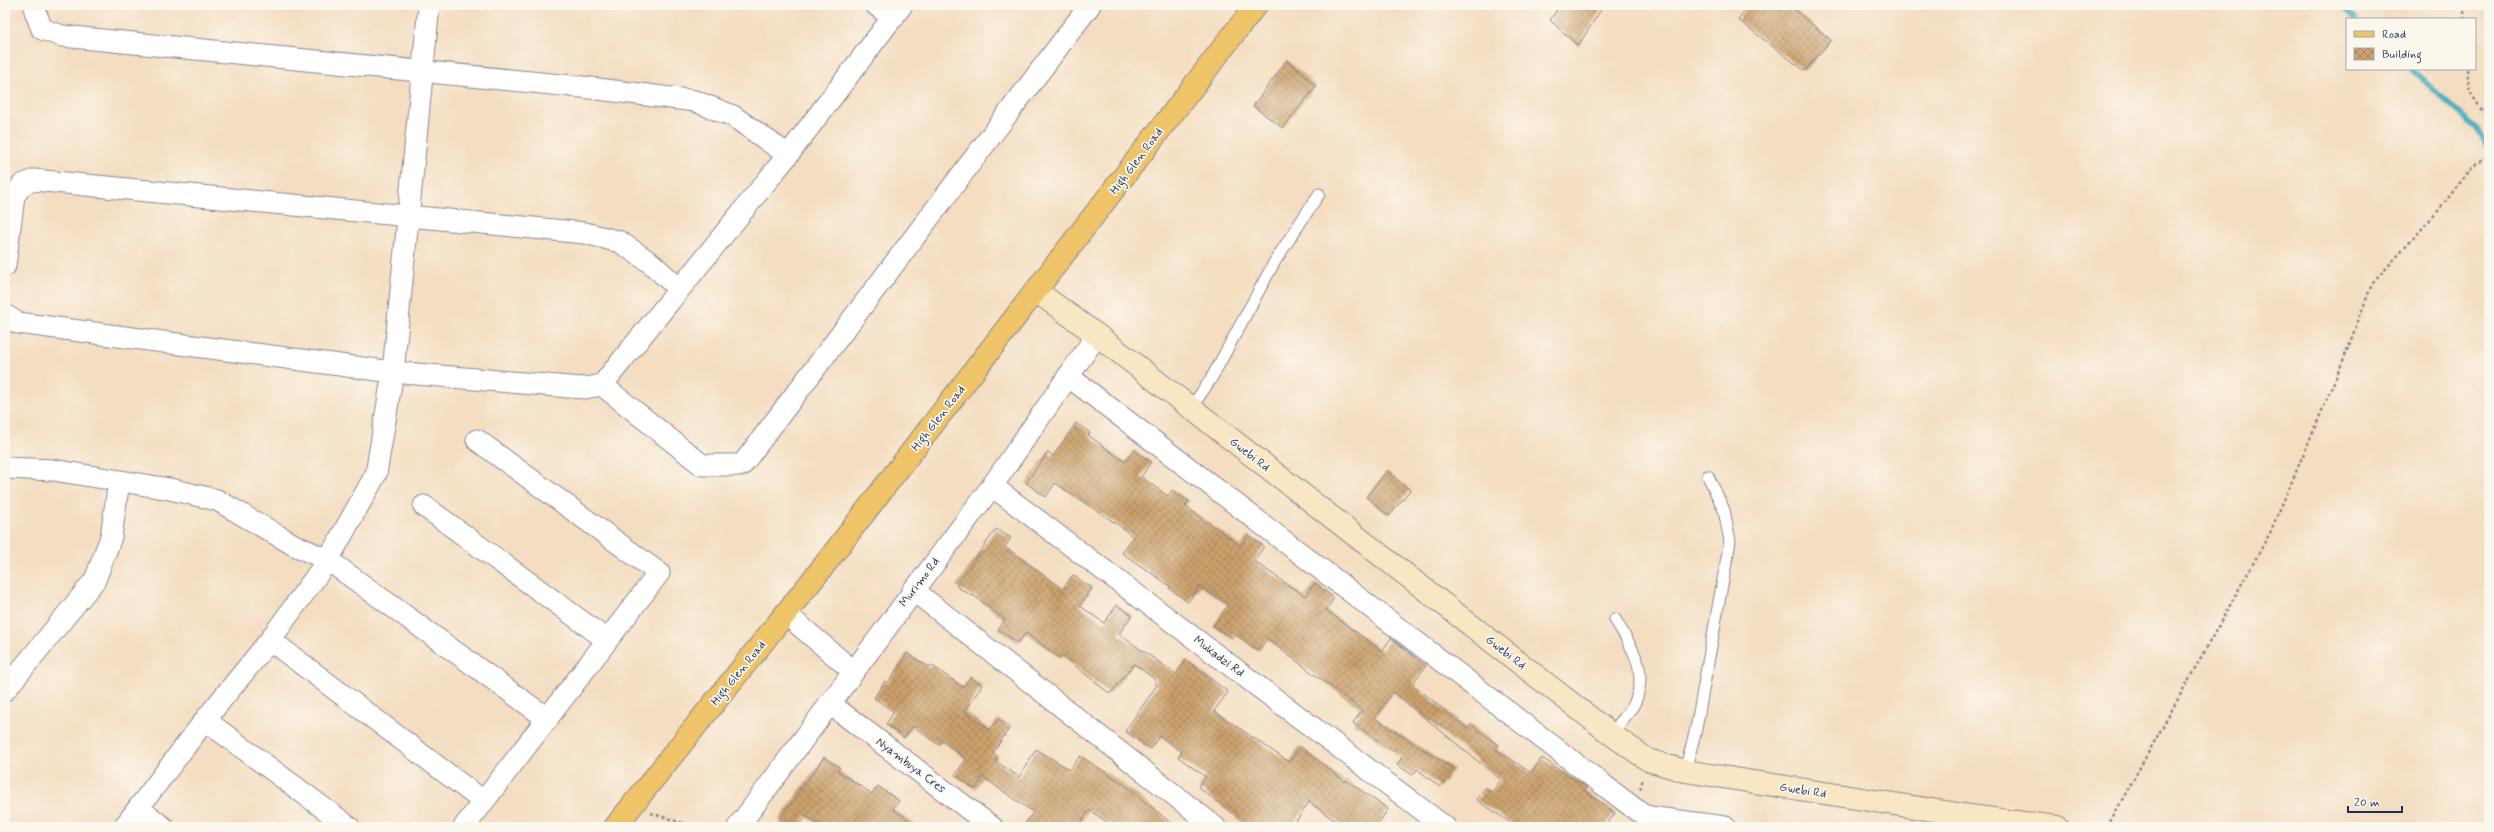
<svg xmlns="http://www.w3.org/2000/svg" width="2494" height="832" font-family="Mynerve,sans-serif">
<defs>
<pattern id="building-cross-hatch" width="8" height="8" patternUnits="userSpaceOnUse"><rect width="8" height="8" fill="#cca16c"/><path d="M0 0l8 8M0 8l8-8" fill="none" stroke="#a5845c"/></pattern>
</defs>
<rect width="100%" height="100%" fill="#fbf7ec"/>
<filter id="ink" filterUnits="userSpaceOnUse"><feTurbulence type="fractalNoise" baseFrequency=".025" numOctaves="2"/><feDisplacementMap in="SourceGraphic" scale="8" xChannelSelector="R" yChannelSelector="G"/><feConvolveMatrix kernelMatrix="1 2 1 2 8 2 1 2 1" color-interpolation-filters="sRGB"/></filter>
<filter id="wash" filterUnits="userSpaceOnUse"><feTurbulence type="fractalNoise" baseFrequency=".012" numOctaves="4" result="noise"/><feDisplacementMap in="SourceGraphic" scale="16" xChannelSelector="R" yChannelSelector="G"/><feGaussianBlur stdDeviation="0.9" result="paint"/><feColorMatrix in="noise" values="0 0 0 0 0 0 0 0 0 0 0 0 0 0 0 0 0 1.4 0 .05"/><feComposite in="paint" operator="in"/></filter>
<g filter="url(#wash)">
<rect width="100%" height="100%" fill="#f4ddc0"/>
<g fill="none" stroke-linecap="round" stroke-linejoin="round">
<path stroke="#3facbd" stroke-width="5.5" d="M2341,5L2356,19
M2411,69L2477,129L2489,148"/>
</g>
<g id="blocks">
<path fill="url(#building-cross-hatch)" d="M1560,5H1604L1578,46L1550,20Z
M1748,5H1789L1831,40L1805,71L1738,20Z
M1287,60L1316,86L1283,128L1253,106Z
M1076,423L1090,433L1088,435L1125,462L1134,450L1151,462L1141,477L1168,496L1172,490L1189,501L1185,506L1241,546L1248,535L1264,546L1254,561L1288,585L1305,596L1315,583L1334,598L1326,610L1382,651L1391,638L1426,666L1412,684L1468,729L1471,724L1499,746L1496,749L1531,773L1542,758L1583,785L1587,788L1585,791L1615,813L1605,827H1517L1477,800L1485,788L1492,792L1501,780L1393,692L1375,718L1454,769L1440,787L1417,769L1413,775L1397,765L1402,757L1353,723L1362,710L1267,639L1258,651L1235,634L1232,638L1213,626L1228,605L1200,586L1188,602L1169,588L1170,586L1122,553L1133,537L1120,526L1055,483L1046,497L1026,483L1048,452L1053,456Z
M1387,471L1410,490L1389,516L1366,497Z
M996,529L1011,538L1005,547L1063,589L1073,575L1092,588L1080,606L1104,623L1117,605L1132,615L1119,634L1176,674L1186,660L1228,692L1214,711L1289,762L1300,746L1345,782L1346,780L1388,809L1376,827H1344L1309,802L1292,827H1250L1198,787L1206,777L1178,757L1182,752L1160,736L1150,749L1125,731L1157,685L1154,683L1156,680L1134,664L1110,694L1062,655L1060,658L1026,633L1018,643L998,629L1005,620L973,595L972,596L956,586Z
M907,653L929,667L931,665L963,687L970,677L982,685L965,712L990,730L998,719L1010,727L993,753L998,757L995,761L1019,777L1036,749L1070,770L1080,756L1121,782L1176,827H1115L1089,810L1078,827H1023L1033,812L983,777L975,789L955,775L966,759L942,741L939,745L913,726L904,738L886,724L894,712L874,698L885,681L888,683Z
M824,757L840,768L838,771L872,794L878,786L899,801L893,809L919,827H823L806,816L798,827H788L779,820Z"/>
</g>
</g>
<g filter="url(#ink)">
<use href="#blocks" fill-opacity="0" stroke="#88868f" stroke-width="1"/>
<g fill="none" stroke-linecap="round" stroke-linejoin="round">
<defs>
<path id="lane" d="M1191,408L1211,379L1275,261L1319,194
M1611,734C1618,724 1630,713 1635,702C1649,668 1631,647 1615,619
M1685,771L1696,729L1730,541L1724,510L1708,476"/>
<path id="street" d="M35,5V11L42,29L62,36L582,87L695,101L733,116L788,155
M876,5L893,18
M5,266L14,196L22,185L34,180L585,233L620,242L651,263L679,289
M5,315L18,323L393,372L569,387L585,388L602,385L788,155L902,5
M1068,376L1635,809L1649,817L1725,827
M602,385L702,465H742L1090,5
M5,468L53,470L170,489L217,500L294,545L328,560L548,719
M992,486L1445,827
M424,506L607,640
M913,590L1215,827
M786,614L853,671
M270,640L483,801
M5,690L95,580L111,537L119,481
M829,703L992,827
M205,720L349,827
M139,809L163,827
M124,827L205,720L270,640L328,560L376,474L393,372L429,5
M464,827L659,573L477,440
M738,827L992,486L1097,335"/>
<path id="secondary" d="M1036,291L1097,335L1611,734L1648,760L1685,771L1970,816L2057,827"/>
<path id="primary" d="M615,827L822,568L1256,5"/>
</defs>
<use href="#lane" stroke="#88868f" stroke-width="13"/>
<use href="#street" stroke="#88868f" stroke-width="23"/>
<use href="#secondary" stroke="#88868f" stroke-width="24"/>
<use href="#primary" stroke="#88868f" stroke-width="24"/>
<path stroke="#88868f" stroke-width="2.5" stroke-dasharray="3 3" stroke-linecap="butt" d="M2464,5V19
M2467,69L2470,92L2489,121
M1640,789L1643,779
M651,813L679,822L703,827
M2107,827L2270,533L2343,361L2372,284L2438,211L2473,166L2489,156"/>
<use href="#lane" stroke="#fff" stroke-width="11"/>
<use href="#street" stroke="#fff" stroke-width="21"/>
<use href="#secondary" stroke="#f9e7c3" stroke-width="22"/>
<use href="#primary" stroke="#efc469" stroke-width="22"/>
</g>
</g>
<g text-anchor="middle" stroke-width="3.5" stroke-linejoin="round" paint-order="stroke">
<g font-size="12" fill="#1b2f5e" stroke="#fbf7ec">
<text transform="translate(1136 161) rotate(-53)" y="4">High Glen Road</text>
<text transform="translate(938 418) rotate(-52)" y="4">High Glen Road</text>
<text transform="translate(1250 454) rotate(38)" y="4">Gwebi Rd</text>
<text transform="translate(919 582) rotate(-53)" y="4">Murimo Rd</text>
<text transform="translate(1506 652) rotate(38)" y="4">Gwebi Rd</text>
<text transform="translate(1219 656) rotate(37)" y="4">Mukadzi Rd</text>
<text transform="translate(738 673) rotate(-51)" y="4">High Glen Road</text>
<text transform="translate(911 765) rotate(37)" y="4">Nyambuya Cres</text>
<text transform="translate(1803 790) rotate(9)" y="4">Gwebi Rd</text>
</g>
</g>
<rect width="2494" height="832" fill="none" stroke="#fbf7ec" stroke-width="20"/>
<rect x="2346" y="18" width="130" height="52" fill="#fbf7ec" stroke="#a1a7b3"/>
<rect x="2354" y="31" width="20" height="6" fill="#efc469" stroke="#a1a7b3"/>
<text x="2382" y="38" font-size="12" fill="#1b2f5e">Road</text>
<rect x="2354" y="48" width="20" height="12" fill="url(#building-cross-hatch)" stroke="#a1a7b3"/>
<text x="2382" y="58" font-size="12" fill="#1b2f5e">Building</text>
<path d="M2348 806v6h54v-6" fill="none" stroke="#1b2f5e" stroke-width="2"/>
<text x="2354" y="806" font-size="12" fill="#1b2f5e" stroke="#fbf7ec" stroke-width="3" paint-order="stroke">20 m</text>
</svg>
